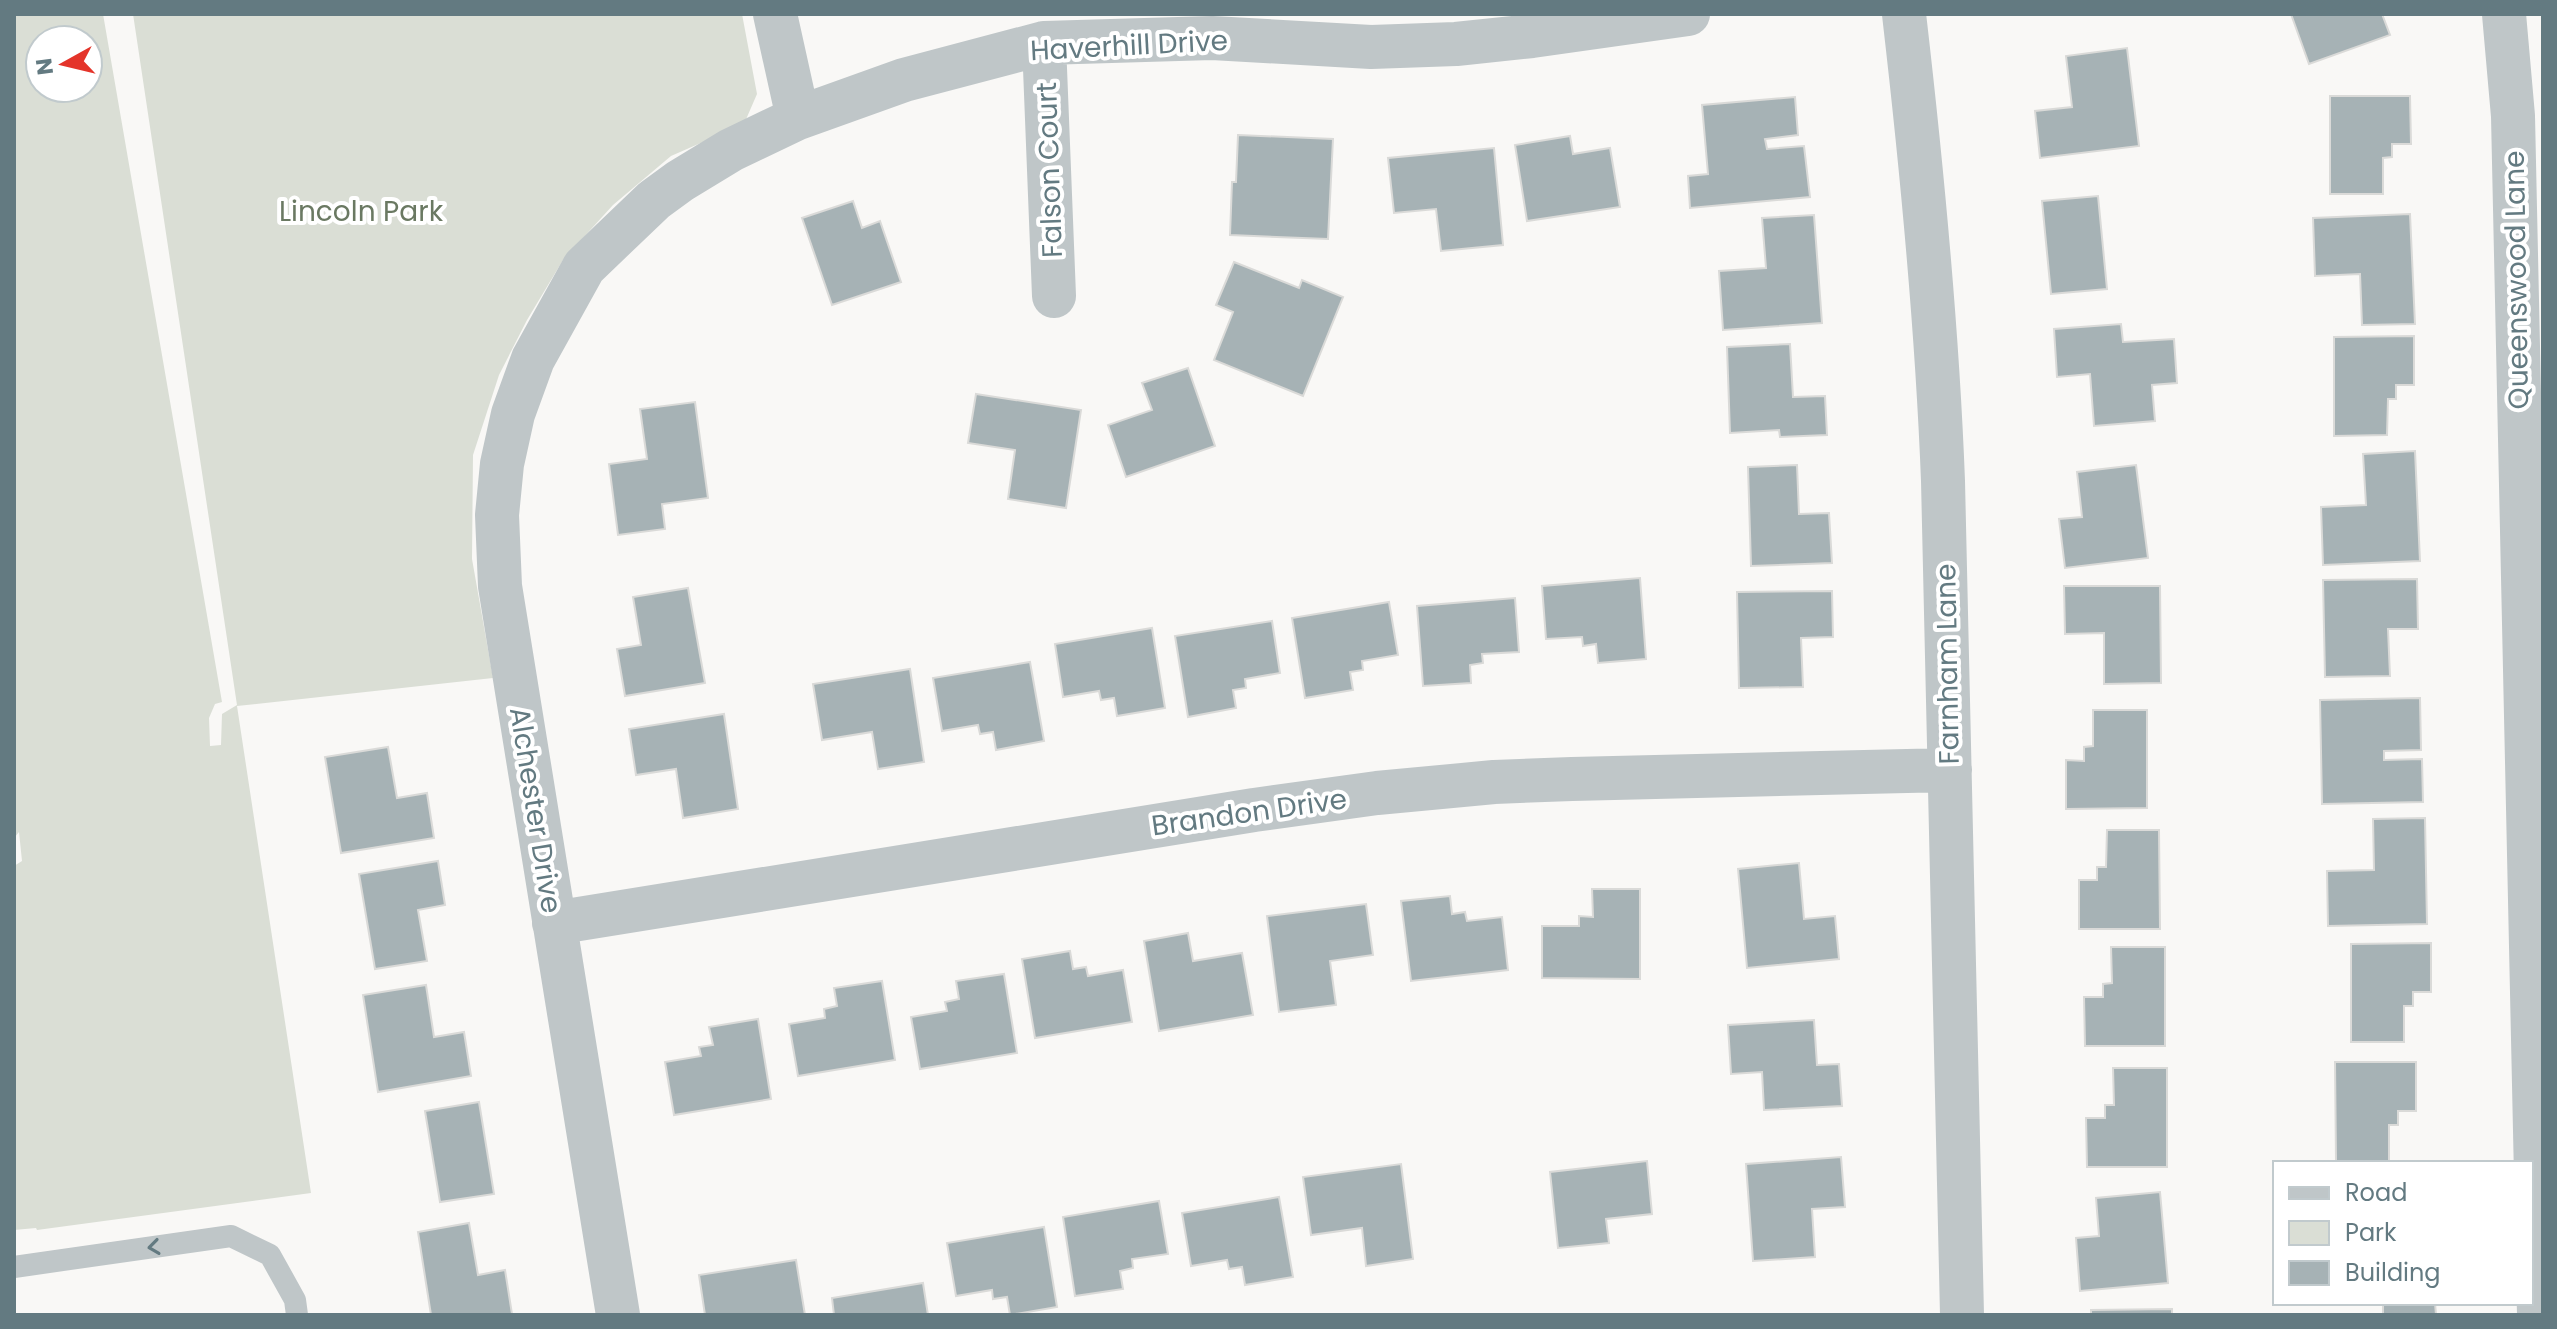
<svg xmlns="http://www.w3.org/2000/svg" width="2557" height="1329" font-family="Poppins,sans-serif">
<rect width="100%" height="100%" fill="#f9f8f6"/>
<path fill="#daded5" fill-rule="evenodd" d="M14,14H103L222,702L215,704L209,718L210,746L221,745L222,714L237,705L133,14H742L757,94L744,124L671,156L613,205L563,260L527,320L499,375L473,455L472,559L493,678L237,706L311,1193L37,1230L36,1228L14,1230V866L22,861L19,832L14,838ZM40,40H88V88H40Z"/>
<path fill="#a6b2b5" stroke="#dadad8" stroke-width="2" d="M2291,14H2382L2390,35L2309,64Z
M2127,48L2139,146L2040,158L2035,111L2072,107L2066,56Z
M2330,96H2410L2411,144H2392V157L2383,158V194H2330Z
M1795,97L1798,135L1765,139L1767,149L1804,146L1810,197L1690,208L1688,176L1708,174L1702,105Z
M1238,135L1333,139L1328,239L1230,235L1232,182H1236Z
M1570,136L1573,154L1610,148L1620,207L1527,221L1515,145Z
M1494,148L1503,245L1441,251L1436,209L1394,213L1388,158Z
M2098,196L2107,289L2051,294L2042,201Z
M853,201L862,228L880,221L901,282L832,305L802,218Z
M2410,214L2415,324L2362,325L2360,274L2315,276L2313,218Z
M1814,215L1822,323L1723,330L1719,271L1766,268L1762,218Z
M1234,262L1299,288L1302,280L1343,297L1303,396L1214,360L1233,312L1216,305Z
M2121,324L2123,342L2174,339L2177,383L2152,385L2155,421L2094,426L2090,374L2057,377L2054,329Z
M2414,336V385H2396V399H2388L2387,435L2334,436V337Z
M1790,344L1793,397L1825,396L1827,435L1780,437L1779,430L1730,433L1727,347Z
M1188,368L1215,446L1126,477L1108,425L1152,410L1142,383Z
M976,394L1081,410L1066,508L1008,499L1015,450L968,443Z
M695,402L708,498L662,504L665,529L618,535L609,464L647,459L640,409Z
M2415,451L2420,561L2323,565L2321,507L2366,505L2363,454Z
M1797,465L1799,514L1829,513L1832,563L1751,566L1748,467Z
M2136,465L2148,558L2065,568L2059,519L2082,517L2077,472Z
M1640,578L1646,659L1598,663L1596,644L1583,646L1582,637L1546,639L1542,586Z
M2417,579L2418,629H2388L2390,676L2325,677L2323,580Z
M2064,586H2160L2161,683L2104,684V633L2065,634Z
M688,588L705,683L625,696L617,649L641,645L633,597Z
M1832,591L1833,637L1801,638L1803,687L1739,688L1737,592Z
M1515,598L1519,652L1482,654L1483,663L1470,665L1471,683L1423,686L1417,606Z
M1389,602L1398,655L1362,661L1363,670L1350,672L1353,690L1305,698L1292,618Z
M1272,621L1280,673L1245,679L1246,688L1233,690L1236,708L1188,717L1175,636Z
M1152,628L1165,708L1117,716L1114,698L1101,700L1099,691L1063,697L1055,644Z
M1030,662L1044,741L996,750L993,732L980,734L978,725L942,731L933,678Z
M910,669L924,762L878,769L872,732L822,740L813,684Z
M2420,698L2421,750L2384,751V760L2422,759L2423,802L2322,804L2320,700Z
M2093,710H2147V808L2066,809V760L2084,761V747L2093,746Z
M724,714L738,809L683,818L676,769L636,775L629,729Z
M388,747L397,798L427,793L434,838L341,853L325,757Z
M2425,818L2427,924L2328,926L2327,871L2374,870L2373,819Z
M2107,830H2159L2160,929H2079V880H2097V867H2106Z
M438,861L445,905L418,910L427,961L375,969L359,874Z
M1799,863L1804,919L1835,916L1839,959L1747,968L1738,869Z
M1592,889H1640V979L1542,978V926H1579V916L1593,917Z
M1450,896L1452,914L1465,912L1467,921L1502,917L1508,970L1411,981L1401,901Z
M1366,904L1373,955L1330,961L1336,1005L1279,1012L1267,916Z
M1188,933L1193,961L1242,953L1253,1015L1159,1031L1144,941Z
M2431,943V992H2413V1006H2404V1042H2351V944Z
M2111,947H2165V1046H2085L2084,997H2103V984L2112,983Z
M1070,951L1073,969L1086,967L1088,976L1123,970L1132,1022L1035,1038L1022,959Z
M1004,974L1017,1053L920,1069L911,1017L947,1011L945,1002L959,999L956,981Z
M882,981L895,1060L798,1076L789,1024L825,1018L824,1009L837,1006L834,988Z
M426,985L434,1037L464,1032L471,1076L378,1092L363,995Z
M758,1019L771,1099L674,1115L665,1062L701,1056L699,1047L713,1045L709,1027Z
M1814,1020L1817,1065L1839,1064L1842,1106L1764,1110L1762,1072L1731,1074L1728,1025Z
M2335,1062H2416V1111H2398V1125H2389V1161H2336Z
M2113,1068H2167V1167H2087L2086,1118H2105V1105H2114Z
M479,1102L494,1194L440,1202L425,1111Z
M1841,1157L1845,1207L1812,1209L1815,1257L1753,1261L1746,1164Z
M1647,1161L1652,1214L1606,1219L1609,1243L1558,1248L1550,1172Z
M1401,1164L1413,1259L1366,1266L1362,1228L1311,1235L1303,1177Z
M2160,1192L2168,1283L2080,1291L2076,1238L2099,1236L2096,1198Z
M1279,1197L1293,1277L1245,1285L1242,1267L1229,1269L1227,1260L1191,1266L1182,1213Z
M1159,1201L1168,1254L1132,1259L1133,1268L1120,1271L1123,1289L1075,1296L1063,1217Z
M469,1223L478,1275L505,1270L512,1314L431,1315L418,1232Z
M1044,1227L1057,1307L1010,1315L1007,1297L993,1299L992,1290L956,1296L947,1243Z
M796,1260L805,1315H705L699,1275Z
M923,1283L928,1315H834L832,1298Z
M2383,1303H2435L2436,1315H2383Z
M2172,1309V1315H2091V1310Z"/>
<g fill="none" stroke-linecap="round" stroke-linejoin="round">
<path stroke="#bfc6c8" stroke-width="22" d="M14,1267L231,1236L270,1255L295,1300L297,1315"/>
<path stroke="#bfc6c8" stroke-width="44" d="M775,14L798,118
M1904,14C1922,169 1937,324 1943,481L1962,1315
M2504,14L2513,116L2539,1315
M1044,43L1054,296
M554,923L1254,810L1377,793L1494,782L1572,779L1950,770
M618,1315L500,586L497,515L502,464L513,414L533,359L584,267L654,200L680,181L731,150L798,118L904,80L1044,43L1212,38L1371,47L1456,44L1532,36L1688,14"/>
</g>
<defs><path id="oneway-chevron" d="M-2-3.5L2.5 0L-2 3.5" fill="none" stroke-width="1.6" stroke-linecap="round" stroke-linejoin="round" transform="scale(2)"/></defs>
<use stroke="#637a81" href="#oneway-chevron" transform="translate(154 1247) rotate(172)"/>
<g text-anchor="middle" stroke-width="8" stroke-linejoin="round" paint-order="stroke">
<g font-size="28" fill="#637a81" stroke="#fff">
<text transform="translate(1129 45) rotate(-3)" y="10">Haverhill Drive</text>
<text transform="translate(1049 170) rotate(-92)" y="10">Falson Court</text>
<text transform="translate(2516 280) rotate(-91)" y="10">Queenswood Lane</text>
<text transform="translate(1947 664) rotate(-91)" y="10">Farnham Lane</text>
<text transform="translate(536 810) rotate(81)" y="10">Alchester Drive</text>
<text transform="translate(1249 812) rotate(-8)" y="10">Brandon Drive</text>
</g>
<g font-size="28" fill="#6a7962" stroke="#fff">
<text x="361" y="221">Lincoln Park</text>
</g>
</g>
<rect width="2557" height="1329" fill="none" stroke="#637a81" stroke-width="32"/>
<rect x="2273" y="1161" width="260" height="144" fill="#ffffff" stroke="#c1cacd" stroke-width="2"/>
<rect x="2289" y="1187" width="40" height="12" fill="#bfc6c8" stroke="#c1cacd" stroke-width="2"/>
<text x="2345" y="1201" font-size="24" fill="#637a81">Road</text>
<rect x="2289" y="1221" width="40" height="24" fill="#daded5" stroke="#c1cacd" stroke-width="2"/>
<text x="2345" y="1241" font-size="24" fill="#637a81">Park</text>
<rect x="2289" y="1261" width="40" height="24" fill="#a6b2b5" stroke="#c1cacd" stroke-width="2"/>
<text x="2345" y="1281" font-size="24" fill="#637a81">Building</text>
<g transform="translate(64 64) rotate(262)"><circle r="38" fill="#ffffff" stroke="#c1cacd" stroke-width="2"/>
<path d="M0-6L14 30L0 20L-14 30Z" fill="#e4342a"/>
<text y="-12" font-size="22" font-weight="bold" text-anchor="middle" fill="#637a81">N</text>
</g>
</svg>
